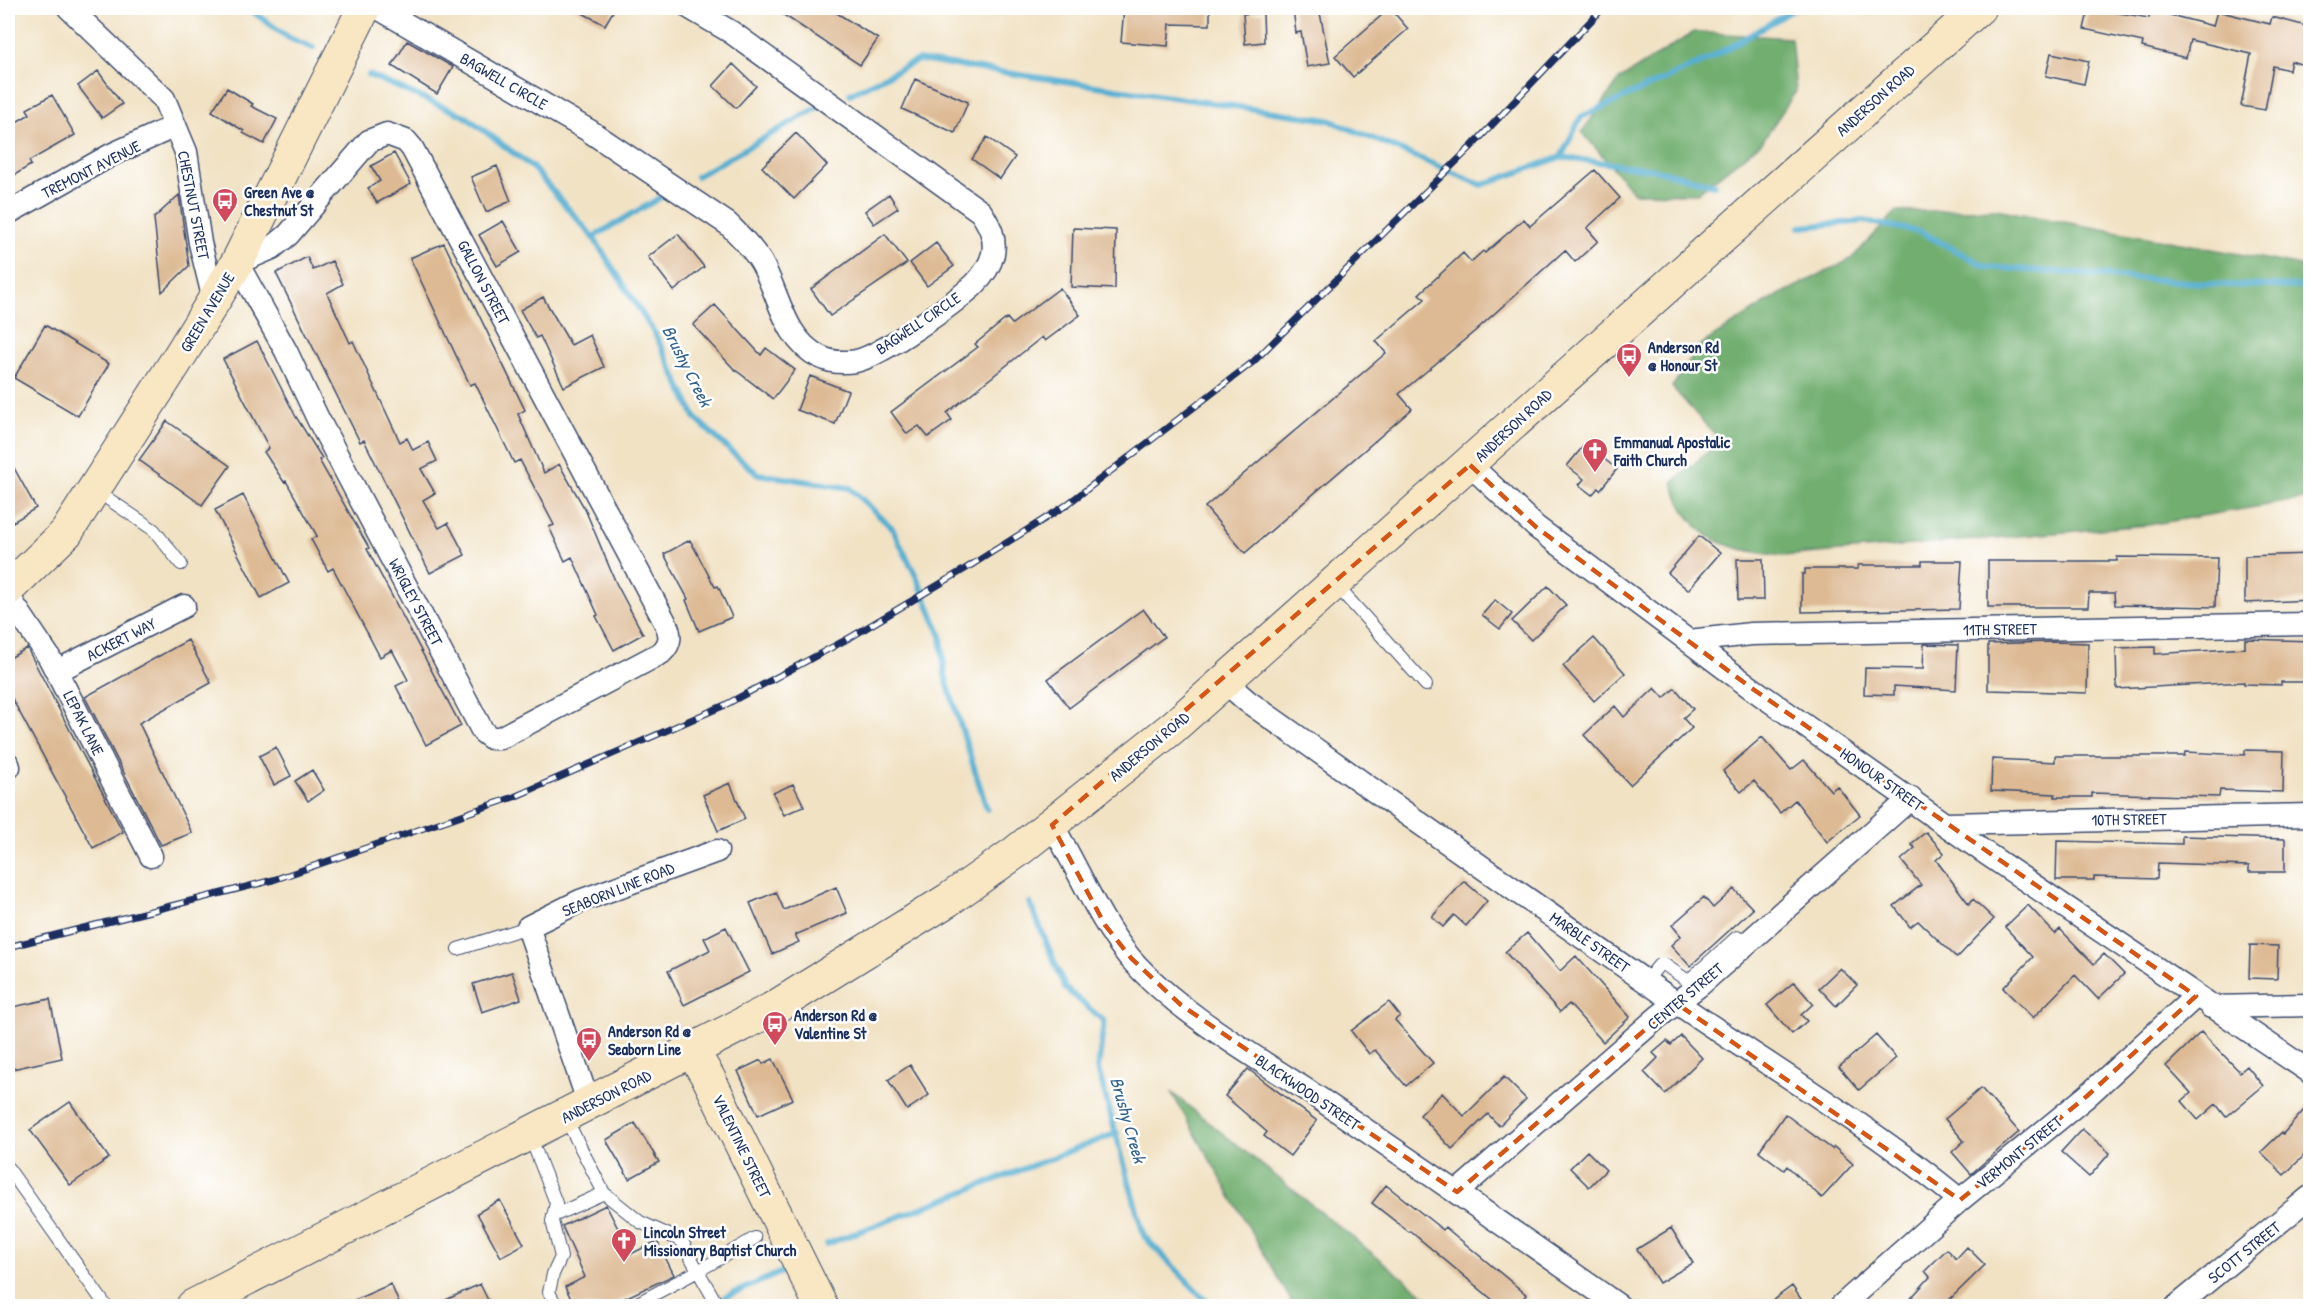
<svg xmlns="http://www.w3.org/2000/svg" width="2318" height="1314" font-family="'Patrick Hand',sans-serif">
<rect width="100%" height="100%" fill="#fff"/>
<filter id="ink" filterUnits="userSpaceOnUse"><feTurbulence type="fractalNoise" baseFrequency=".0167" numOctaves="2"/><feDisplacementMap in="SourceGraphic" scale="12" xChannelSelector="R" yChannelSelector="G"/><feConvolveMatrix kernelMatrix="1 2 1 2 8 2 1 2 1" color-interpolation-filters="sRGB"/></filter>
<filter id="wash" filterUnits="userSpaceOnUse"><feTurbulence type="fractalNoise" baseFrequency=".008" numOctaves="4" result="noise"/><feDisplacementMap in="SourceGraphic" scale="24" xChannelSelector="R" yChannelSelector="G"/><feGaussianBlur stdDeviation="1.35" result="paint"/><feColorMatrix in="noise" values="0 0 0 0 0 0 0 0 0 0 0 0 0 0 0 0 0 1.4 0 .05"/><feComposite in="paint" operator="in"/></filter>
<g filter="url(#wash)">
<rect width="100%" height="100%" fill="#f1e2c4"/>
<path fill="#71ae6f" stroke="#466e66" stroke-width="1.5" d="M1694,32L1791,38L1796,91L1762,142L1696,194L1634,193L1582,132L1620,79Z
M1996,209C2101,230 2206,246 2310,268V498L2148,525L1783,556C1728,549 1689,542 1673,482L1720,441L1672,387L1699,346L1775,297L1851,259L1896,212Z
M1171,1092L1438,1306H1294Z"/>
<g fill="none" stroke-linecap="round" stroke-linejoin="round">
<path stroke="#53add0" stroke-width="6" d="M248,8L289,38L313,48
M369,75L465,116L532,167L593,237L655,334L696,419L734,454L758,474L850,488L892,528L918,580L941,636L945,676L987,809
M850,94L918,60L1329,120L1482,185L1561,157L1657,170L1714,185
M1561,157L1581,117L1709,59L1796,8
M697,176L817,108
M1800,227L1864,221L1921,232L1987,267L2227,285L2310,287
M593,237L663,196
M1030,903L1065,988L1104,1021L1098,1069L1144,1236L1211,1306
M827,1244L1117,1133
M725,1297L782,1272"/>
</g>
<g id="blocks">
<path fill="#ddba94" d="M573,8H615L605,25Z
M773,8H829L878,39L860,65Z
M1124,8H1210V25L1170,24L1168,46L1121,42Z
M1293,8H1319L1330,63L1307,67L1301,32L1296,33Z
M1390,8L1408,29L1353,77L1335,56Z
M2089,8L2149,18L2151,10L2213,26L2217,11L2270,24L2272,17L2310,27V67L2291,61L2289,70L2273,66L2265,110L2241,106L2251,54L2190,40L2186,58L2142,47L2143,42L2084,29Z
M1263,13L1264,42L1245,44L1243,14Z
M407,41L453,67L437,94L392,66Z
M2051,53L2089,61L2084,84L2046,76Z
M733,64L756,86L736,108L713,86Z
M98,71L122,104L102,118L78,86Z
M915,79L968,102L955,133L902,109Z
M227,88L253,104L251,106L277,119L264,144L243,133L244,131L212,111Z
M52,95L75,135L29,161L31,165L8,179V127L30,114L27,109Z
M796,133L827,165L794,199L762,167Z
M987,137L1015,157L1000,179L972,159Z
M394,153L411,184L377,203L368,188L380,181L371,166Z
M497,166L511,201L486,212L471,177Z
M1595,170L1620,198L1587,228L1598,241L1575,262L1565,250L1474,332L1399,394L1412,409L1245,553L1205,507L1386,353L1376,341L1425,299L1419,294L1463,253L1471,262L1483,251L1485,253L1524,219L1530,226Z
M889,194L898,208L874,224L865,211Z
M179,195L189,266L162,292L154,218Z
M503,221L521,252L497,266L479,235Z
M1073,228L1116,230L1115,289L1071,287Z
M678,234L704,267L674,291L648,257Z
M885,234L907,263L830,316L811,289Z
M444,243L525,410L518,414L544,473L559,464L585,509L616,583L643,634L614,650L596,616L598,615L572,557L565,561L549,527L554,525L520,460L514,463L475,383L470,385L410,258Z
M936,243L954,266L927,286L910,263Z
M307,257L313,270L332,261L343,284L327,293L350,343L353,341L400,442L407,438L413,450L428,442L437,461L421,469L435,493L423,500L439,528L448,523L465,555L430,573L364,440L360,442L276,273Z
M1060,288L1080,315L1045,341L1042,337L947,413L952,420L928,437L919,426L907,434L891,412L978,347L975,344L1007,318L1012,324Z
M543,297L571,345L590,335L604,367L564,387L540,336L536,338L520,310Z
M715,305L761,355L766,348L795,370L773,399L733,368L693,325Z
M45,325L109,364L78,416L14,378Z
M257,341L296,417L322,458L319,460L369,548L367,549L461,726L426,745L396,686L408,680L392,650L380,657L333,568L328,571L311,539L317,536L286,481L284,482L264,452L269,448L223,359Z
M810,376L848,391L835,424L797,410Z
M167,421L230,466L202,505L139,460Z
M1585,444L1617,469L1600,490L1598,488L1592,495L1579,485L1584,479L1567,466Z
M8,457L36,508L8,525Z
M243,495L289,583L261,598L215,510Z
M1699,536L1720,553L1688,590L1668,573Z
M690,540L715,587L718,586L732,617L699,631L686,600L688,599L664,554Z
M2310,554V600L2245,603V556Z
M2117,557L2217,558L2215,607L2115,605L2114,593H2089L2088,607H1988V561H2117Z
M1737,559H1763L1764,600H1738Z
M1922,561H1962L1959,609L1802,612V574H1805V569H1858V565H1922Z
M1548,586L1566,605L1531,640L1512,621Z
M1495,600L1512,614L1500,629L1482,615Z
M1143,609L1164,637L1069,708L1048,679Z
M1594,638L1625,673L1594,701L1563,666Z
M2245,639L2310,641V682H2281V685L2244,684V682L2117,689L2116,648L2155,647V654L2245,648Z
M188,640L211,683L139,723L192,833L161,845L85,697Z
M2053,642L2088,643L2087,693L1988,690V644Z
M1924,644L1958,645L1956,690L1894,686V695L1864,694L1865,668L1923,669Z
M27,648L123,832L93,848L8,691V659Z
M1655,688L1664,698L1675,688L1693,709L1683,718L1692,728L1630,785L1584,735L1615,706L1624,717Z
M1762,737L1791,770L1804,760L1831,791L1837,786L1860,815L1827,842L1795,800L1780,813L1754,781L1741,792L1723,771Z
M276,747L291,776L274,785L259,756Z
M2245,750L2284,751L2283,792L2220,790L2219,797L2092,793V797H2055V794L1991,791L1992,759L2055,762V756H2184L2185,752L2245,755Z
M312,770L324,790L308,801L295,781Z
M730,783L745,819L718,831L703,795Z
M793,784L804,806L784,815L773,793Z
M1926,832L1944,853L1936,860L1969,904L1973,899L1994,919L1957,958L1918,921L1910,927L1894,906L1921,885L1901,860L1915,848L1911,844Z
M2182,836L2285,839V872H2249V866L2158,863L2157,879L2094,877V880H2056L2057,841L2182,844Z
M1464,881L1487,901L1466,926L1454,915L1443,927L1432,917Z
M836,887L847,913L795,935L799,942L772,954L750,903L776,892L784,910Z
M1734,889L1753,909L1690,966L1671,945L1681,936L1672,925L1704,897L1713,908Z
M2028,905L2055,934L2060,929L2094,964L2104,954L2124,974L2098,999L2075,975L2033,1018L2003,988L2033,957L2005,927Z
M726,927L749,972L684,1005L668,971L710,950L704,938Z
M1527,933L1560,971L1576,956L1630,1017L1603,1042L1569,1004L1560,1012L1505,952Z
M2250,945L2278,946L2277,979L2249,978Z
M1840,968L1857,985L1836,1006L1819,988Z
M512,972L521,999L482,1012L473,984Z
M1794,982L1813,1004L1801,1015L1807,1021L1792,1034L1767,1005Z
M50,999L62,1058L8,1070V1008Z
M1389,1002L1400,1016L1395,1020L1433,1063L1406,1086L1375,1050L1369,1054L1351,1031Z
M2201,1032L2240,1072L2247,1066L2263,1086L2226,1117L2216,1104L2198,1120L2182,1101L2191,1093L2166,1066Z
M1876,1035L1896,1058L1859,1090L1839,1067Z
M1681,1036L1702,1058L1665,1094L1644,1072L1658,1058L1653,1053L1667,1041L1671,1045Z
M773,1059L793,1099L758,1115L738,1071L761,1060L763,1064Z
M910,1065L929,1095L907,1110L888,1080Z
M1248,1069L1317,1121L1290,1156L1264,1136L1267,1132L1225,1096Z
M1504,1077L1526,1099L1499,1126L1488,1114L1452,1149L1420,1115L1442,1093L1464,1116Z
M1981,1088L2019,1132L1971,1174L1952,1152L1964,1141L1945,1119Z
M70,1102L109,1158L70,1185L30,1130Z
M2310,1103V1150L2284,1175L2261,1152L2281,1133L2283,1134Z
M1785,1114L1832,1149L1834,1147L1853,1164L1822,1198L1787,1166L1784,1170L1759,1151Z
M635,1123L659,1162L629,1179L606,1140Z
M2082,1129L2110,1153L2089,1177L2061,1152Z
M1587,1151L1606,1170L1589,1187L1570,1168Z
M1386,1185L1443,1230L1445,1227L1527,1295L1518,1306H1500L1410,1231L1409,1232L1372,1203Z
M500,1200L524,1244L501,1257L477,1213Z
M606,1205L631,1254L657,1241L674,1275L608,1306H575L565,1287L585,1277L562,1226Z
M1671,1228L1693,1263L1659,1283L1637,1249Z
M1967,1247L1985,1265L1943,1306H1904L1930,1277L1925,1271L1947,1249L1956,1259Z
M391,1284L400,1306H341Z
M480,1284L491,1306H433Z
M1792,1286L1801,1299L1791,1306H1765Z"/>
</g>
</g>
<g filter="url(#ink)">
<use href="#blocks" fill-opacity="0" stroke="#3b4a6d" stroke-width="1.5"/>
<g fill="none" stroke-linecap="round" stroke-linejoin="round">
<defs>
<path id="lane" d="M95,490L154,530L181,564
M1335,584L1426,685
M458,949L528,927
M1646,981L1659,965H1665L1688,981L1737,937
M565,1117L604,1193L640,1222L682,1241L698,1271L632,1306
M530,1136L556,1203L552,1221L561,1257L553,1274L549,1292L556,1306
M8,1168L106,1306
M553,1216L604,1193
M718,1306L698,1271L755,1238"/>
<path id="street" d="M69,8L164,99L186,152L200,243L214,300
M378,8L588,130L728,224C740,236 752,247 761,262C779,293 784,340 820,357C830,362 844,363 856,361C881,356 953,304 974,285C982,277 990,266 993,254C996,238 990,226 981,212L731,32L690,8
M387,134L406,141L412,148L665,622C671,634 672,643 661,653L500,738H491L483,732L318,419L286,351L237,263L272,248L288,235L369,141Z
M8,213L111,155L175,126
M1470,465L1536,527L1750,687L1987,854L2310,1072
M8,596L49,657L151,856
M1689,641L1751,634L2310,624
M57,671L184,606
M1223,680L1247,701C1390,802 1533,904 1677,1003C1772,1068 1872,1127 1960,1200
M8,764L9,767
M1948,824L2310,815
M1052,825C1079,869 1097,918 1130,958C1180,1015 1257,1057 1320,1099C1420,1167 1520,1236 1619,1306
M2211,1007L2310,1005
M589,1104L528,927L580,901L717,851
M1457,1192L1658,1017L1701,984L1911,798
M1841,1306L1960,1200L2087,1096L2196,996
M2177,1306L2310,1197"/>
<path id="secondary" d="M8,589L66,533L179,357L237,263L364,8
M693,1052L709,1079L821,1306
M193,1306L772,1009L948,900L1016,852L1172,728L1979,8"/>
</defs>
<use href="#lane" stroke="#3b4a6d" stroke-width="14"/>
<use href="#street" stroke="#3b4a6d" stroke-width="25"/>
<use href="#secondary" stroke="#3b4a6d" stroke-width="35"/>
<use href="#lane" stroke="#fff" stroke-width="12"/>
<use href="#street" stroke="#fff" stroke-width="22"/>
<use href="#secondary" stroke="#f9e7c3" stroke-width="33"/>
<defs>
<path id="rail" d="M8,947L273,880L514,797L725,705L851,637L965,569L1065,506L1253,362L1473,145L1603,8"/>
</defs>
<use href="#rail" stroke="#1b2f5e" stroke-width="7"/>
<use href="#rail" stroke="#fff" stroke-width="4.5" stroke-dasharray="14" stroke-linecap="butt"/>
</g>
</g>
<path fill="none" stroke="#d45514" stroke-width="4.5" stroke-dasharray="12 8" stroke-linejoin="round" d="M1470,465L1536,527L1750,687L2196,996L2087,1096L1960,1200L1676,1003L1457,1192L1181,1005L1131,958L1105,925L1052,825Z"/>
<defs>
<symbol id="bus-pin" viewBox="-11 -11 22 30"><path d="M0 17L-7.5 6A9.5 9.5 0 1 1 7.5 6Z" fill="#d1495b" stroke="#fff"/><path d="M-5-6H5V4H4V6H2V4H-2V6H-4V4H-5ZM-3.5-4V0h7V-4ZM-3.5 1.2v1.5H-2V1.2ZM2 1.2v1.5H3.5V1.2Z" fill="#fff"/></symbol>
<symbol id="church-pin" viewBox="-11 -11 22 30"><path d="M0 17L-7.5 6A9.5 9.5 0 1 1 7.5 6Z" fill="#d1495b" stroke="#fff"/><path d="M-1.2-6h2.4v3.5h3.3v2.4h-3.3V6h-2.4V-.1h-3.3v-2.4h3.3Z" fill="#fff"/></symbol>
</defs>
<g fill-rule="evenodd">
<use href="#bus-pin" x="210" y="186" width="30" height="40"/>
<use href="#bus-pin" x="1614" y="341" width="30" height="40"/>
<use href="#church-pin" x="1580" y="436" width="30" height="40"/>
<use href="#bus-pin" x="760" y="1009" width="30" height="40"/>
<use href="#bus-pin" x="574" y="1025" width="30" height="40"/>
<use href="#church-pin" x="609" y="1226" width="30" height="40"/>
</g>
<g text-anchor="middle" stroke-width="5" stroke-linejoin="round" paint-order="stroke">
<g font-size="16" fill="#1b2f5e" stroke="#fff">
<text transform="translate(504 81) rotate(30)" y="6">BAGWELL CIRCLE</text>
<text transform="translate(1875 100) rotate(-42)" y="6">ANDERSON ROAD</text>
<text transform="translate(91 169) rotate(-27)" y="6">TREMONT AVENUE</text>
<text transform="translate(194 205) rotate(79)" y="6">CHESTNUT STREET</text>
<text transform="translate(484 282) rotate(62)" y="6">GALLON STREET</text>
<text transform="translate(207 312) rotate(-59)" y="6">GREEN AVENUE</text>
<text transform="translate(918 323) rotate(-34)" y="6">BAGWELL CIRCLE</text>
<text transform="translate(1513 425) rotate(-43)" y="6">ANDERSON ROAD</text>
<text transform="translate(416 602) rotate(62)" y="6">WRIGLEY STREET</text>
<text transform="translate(2000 629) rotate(-1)" y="6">11TH STREET</text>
<text transform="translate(121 639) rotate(-27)" y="6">ACKERT WAY</text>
<text transform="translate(84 723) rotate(63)" y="6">LEPAK LANE</text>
<text transform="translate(1149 746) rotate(-40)" y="6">ANDERSON ROAD</text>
<text transform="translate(1882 779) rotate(35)" y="6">HONOUR STREET</text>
<text transform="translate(2129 819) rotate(-1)" y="6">10TH STREET</text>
<text transform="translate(618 889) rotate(-22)" y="6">SEABORN LINE ROAD</text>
<text transform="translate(1590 942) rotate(35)" y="6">MARBLE STREET</text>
<text transform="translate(1685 996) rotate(-40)" y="6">CENTER STREET</text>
<text transform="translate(1308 1092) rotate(34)" y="6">BLACKWOOD STREET</text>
<text transform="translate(606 1096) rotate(-27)" y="6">ANDERSON ROAD</text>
<text transform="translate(742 1146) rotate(64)" y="6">VALENTINE STREET</text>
<text transform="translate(2019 1152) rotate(-39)" y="6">VERMONT STREET</text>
<text transform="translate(2244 1252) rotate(-39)" y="6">SCOTT STREET</text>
</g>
<g font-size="16" font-weight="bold" fill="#1b2f5e" stroke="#fff" text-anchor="start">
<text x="244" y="198">Green Ave @<tspan x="244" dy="18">Chestnut St</tspan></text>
<text x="1648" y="353">Anderson Rd<tspan x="1648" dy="18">@ Honour St</tspan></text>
<text x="1614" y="448">Emmanual Apostalic<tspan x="1614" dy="18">Faith Church</tspan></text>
<text x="794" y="1021">Anderson Rd @<tspan x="794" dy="18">Valentine St</tspan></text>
<text x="608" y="1037">Anderson Rd @<tspan x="608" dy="18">Seaborn Line</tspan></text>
<text x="644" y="1238">Lincoln Street<tspan x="644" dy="18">Missionary Baptist Church</tspan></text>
</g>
<g font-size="18" font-style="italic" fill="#31618c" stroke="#fff">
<text transform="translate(687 366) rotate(63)" y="6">Brushy Creek</text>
<text transform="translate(1128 1120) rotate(74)" y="6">Brushy Creek</text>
</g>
</g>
<rect width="2318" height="1314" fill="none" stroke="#fff" stroke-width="30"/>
</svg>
